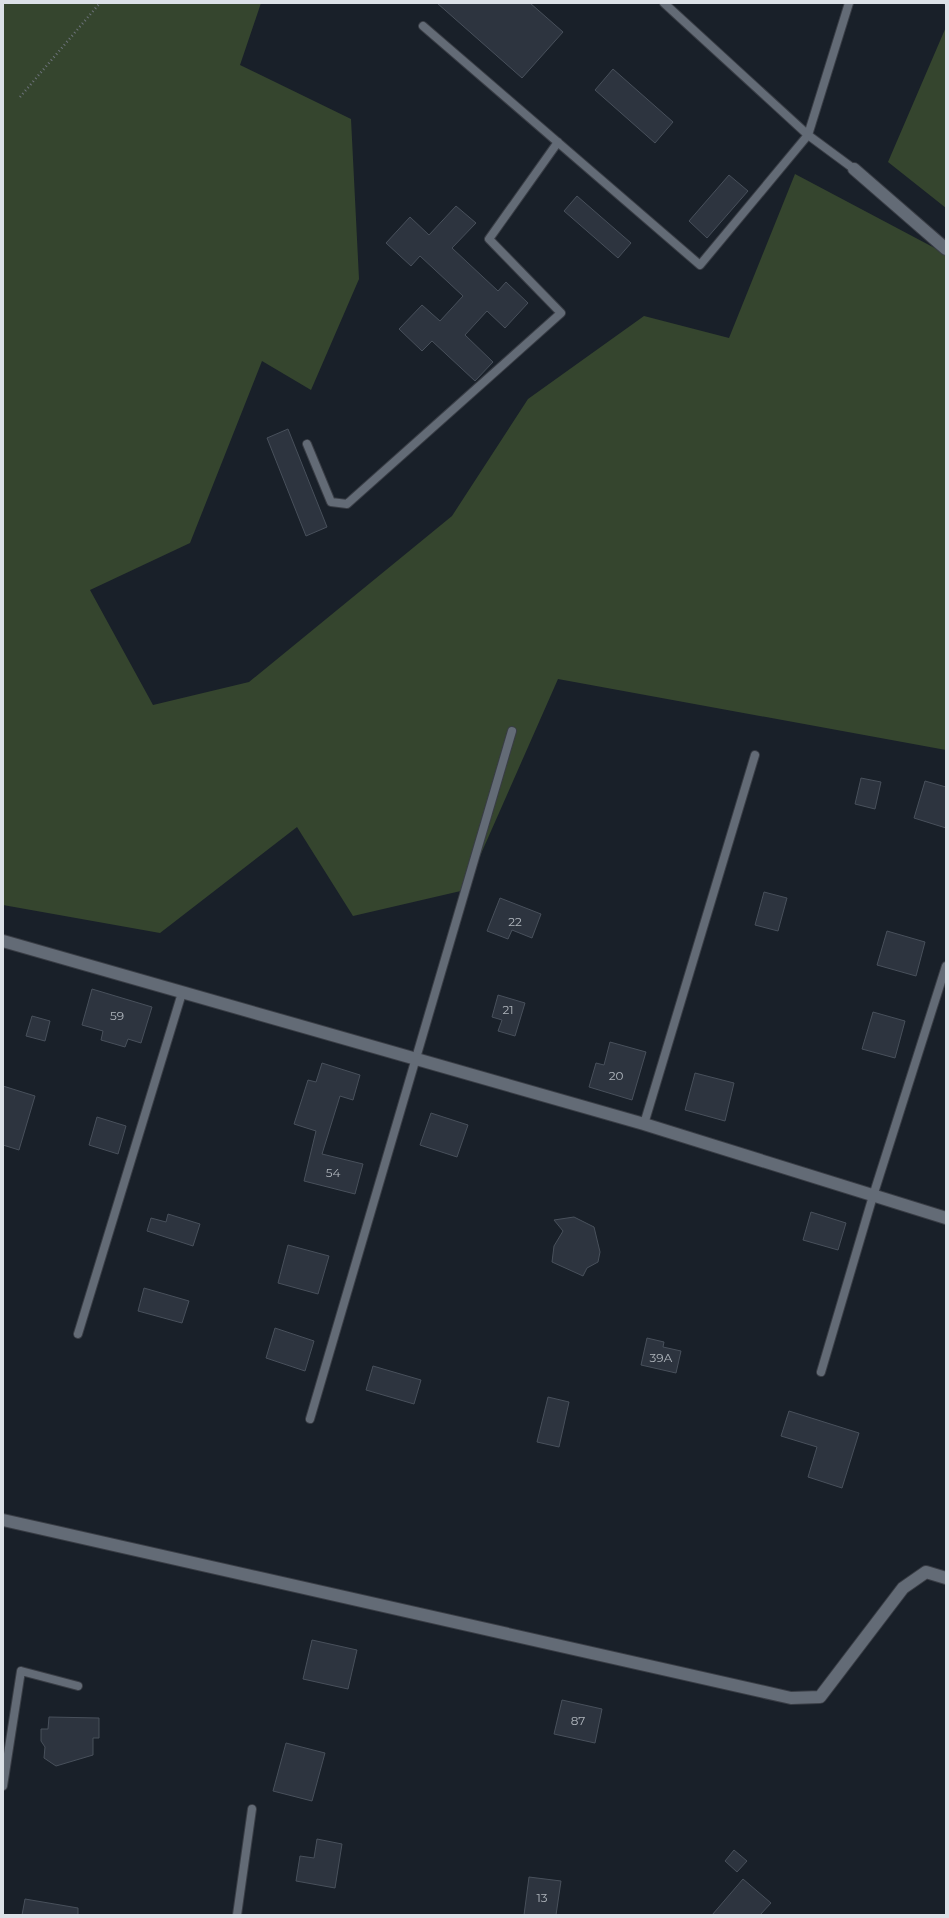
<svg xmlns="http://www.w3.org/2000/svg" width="949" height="1918" font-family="Montserrat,sans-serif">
<rect width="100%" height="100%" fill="#192029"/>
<path fill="#35452e" d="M3,3H261L240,65L351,119L359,279L311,390L262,361L190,543L90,590L153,705L249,682L452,516L528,399L644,316L729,338L795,174L946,254V750L558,679L465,890L353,916L297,827L160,933L3,905Z
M946,27V208L888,162Z"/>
<path fill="#2d343f" stroke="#48505b" d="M437,3H530L563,32L522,78Z
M613,69L673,122L655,143L595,90Z
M729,175L748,191L707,238L689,221Z
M577,196L631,243L618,258L564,211Z
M456,206L476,223L452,248L498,291L506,282L528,303L505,328L487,311L465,335L493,362L475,381L432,341L422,351L399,329L422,305L440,321L463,296L420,256L411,266L386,243L410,217L429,235Z
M288,429L327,527L306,536L267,438Z
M861,778L881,782L875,809L855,804Z
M925,781L946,787V828L914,818Z
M764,892L787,898L778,931L755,925Z
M500,898L541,914L532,938L512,930L508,939L487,931Z
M887,931L925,942L916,976L877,965Z
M92,989L152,1007L141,1043L128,1039L125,1047L101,1040L103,1031L82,1025Z
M498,995L525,1003L515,1036L498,1031L502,1020L492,1017Z
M873,1012L905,1021L895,1058L862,1049Z
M32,1016L50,1021L45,1041L26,1036Z
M610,1042L646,1052L632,1100L589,1087L596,1063L604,1065Z
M322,1063L360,1075L353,1100L340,1096L322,1154L363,1164L355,1194L304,1181L316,1131L294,1124L308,1080L316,1082Z
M695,1073L734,1083L725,1121L685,1110Z
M3,1086L35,1096L19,1150L3,1145Z
M431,1113L468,1125L457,1157L420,1145Z
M97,1117L126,1126L118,1154L89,1145Z
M811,1212L846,1223L838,1250L803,1240Z
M168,1214L200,1224L193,1246L147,1231L151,1218L166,1222Z
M574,1217L594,1227L600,1252L598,1262L587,1268L583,1276L552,1262L554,1246L563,1231L554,1220Z
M288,1245L329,1256L318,1294L278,1283Z
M144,1288L189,1301L182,1323L138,1311Z
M275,1328L314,1341L305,1371L266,1358Z
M647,1338L664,1342L663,1347L681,1351L676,1373L641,1365Z
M373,1366L421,1380L414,1404L366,1390Z
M548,1397L569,1402L559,1447L537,1442Z
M789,1411L859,1433L842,1488L808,1477L817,1447L781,1436Z
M312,1640L357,1650L348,1689L303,1679Z
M562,1700L602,1709L595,1743L554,1734Z
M49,1717L99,1718V1738H93V1755L56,1766L44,1758L45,1747L41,1741V1729H48Z
M286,1743L325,1753L312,1801L273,1791Z
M317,1839L342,1844L335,1888L296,1881L300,1856L314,1858Z
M734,1850L747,1861L737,1872L725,1861Z
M529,1877L561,1881L556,1915H524Z
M743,1879L771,1903L760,1915H712Z
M25,1899L78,1908V1915H22Z"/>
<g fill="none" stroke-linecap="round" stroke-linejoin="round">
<defs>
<path id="lane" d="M664,3L808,135L849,3
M423,26L700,265L808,135L854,169
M307,444L331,502L347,504L561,313L489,239L558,142
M644,1124L755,755
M78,1334L182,993
M821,1372L873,1196L946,966
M310,1419L512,731
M3,1786L21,1671L78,1686
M237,1915L252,1809"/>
<path id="street" d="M854,169L946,249
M3,941L644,1124L946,1218
M3,1520L791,1698L820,1697L903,1588L926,1572L946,1578"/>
</defs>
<use href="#lane" stroke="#393d45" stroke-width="10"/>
<use href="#street" stroke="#393d45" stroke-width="14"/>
<path stroke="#6d737b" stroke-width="2.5" stroke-dasharray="1 3" stroke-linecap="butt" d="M945,3L946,7
M20,97L100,3"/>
<use href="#lane" stroke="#636b76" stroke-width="8"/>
<use href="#street" stroke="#636b76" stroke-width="12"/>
</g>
<g text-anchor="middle" stroke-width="4" stroke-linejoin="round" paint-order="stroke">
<g font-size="12" fill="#b0b6bd">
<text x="515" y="926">22</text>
<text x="508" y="1014">21</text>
<text x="117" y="1020">59</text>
<text x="616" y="1080">20</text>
<text x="333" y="1177">54</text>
<text x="661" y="1362">39А</text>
<text x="578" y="1725">87</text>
<text x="542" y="1902">13</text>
</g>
</g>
<rect width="949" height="1918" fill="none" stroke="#dce1e7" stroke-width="8"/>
</svg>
